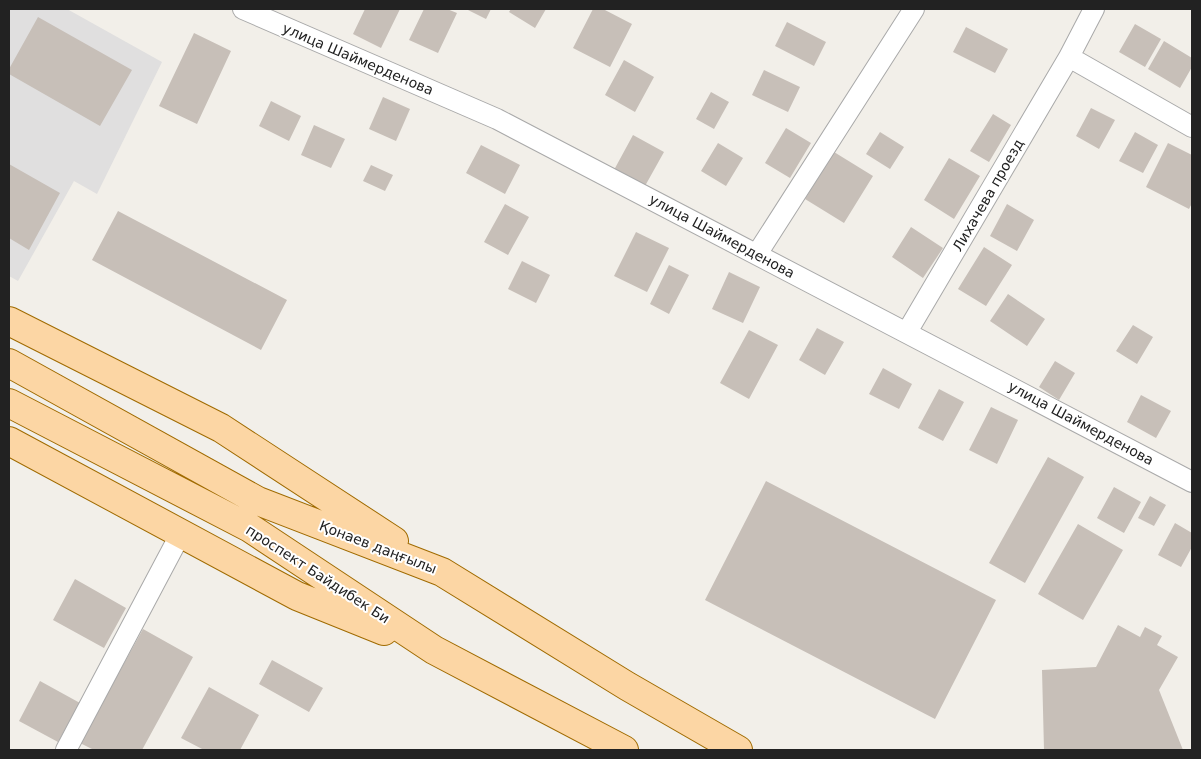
<svg xmlns="http://www.w3.org/2000/svg" width="1201" height="759" font-family="'DejaVu Sans',sans-serif">
<rect width="100%" height="100%" fill="#f2efe9"/>
<path fill="#e0dfdf" d="M9,9H67L162,62L97,194L74,181L18,281L9,276Z"/>
<path fill="#c7bfb8" d="M365,9H400L381,48L353,34Z
M424,9H447L457,13L438,53L409,40Z
M466,9H491L486,19Z
M511,9H546L535,28L509,12Z
M593,9H603L632,24L610,67L573,48Z
M38,17L132,70L100,126L9,74V69Z
M787,22L826,42L814,66L775,46Z
M1135,24L1161,39L1145,67L1119,52Z
M966,27L1008,49L995,73L953,52Z
M194,33L231,51L197,124L159,106Z
M1164,41L1192,58V67L1180,88L1148,69Z
M624,60L654,77L635,112L605,95Z
M764,70L800,87L788,112L752,95Z
M711,92L729,102L714,129L696,119Z
M383,97L410,109L396,141L369,129Z
M271,101L301,116L289,141L259,126Z
M1091,108L1115,120L1099,149L1076,136Z
M993,114L1011,125L989,162L970,151Z
M314,125L345,139L331,168L301,155Z
M786,128L811,143L790,178L765,163Z
M880,132L904,147L890,169L866,154Z
M1135,132L1158,145L1143,173L1119,161Z
M633,135L664,152L645,186L614,170Z
M718,143L743,158L726,186L701,171Z
M1168,143L1192,155V203L1189,209L1146,187Z
M481,145L520,165L505,194L466,173Z
M834,152L873,176L844,223L805,199Z
M949,158L980,176L954,219L924,200Z
M9,164L60,193L29,250L9,238Z
M371,165L393,175L385,191L363,181Z
M505,204L529,217L508,255L484,242Z
M1007,204L1034,220L1017,251L990,236Z
M118,211L287,300L261,350L92,260Z
M911,227L943,248L923,278L892,257Z
M636,232L669,248L647,292L614,276Z
M984,247L1012,265L986,306L958,289Z
M522,261L550,275L536,303L508,289Z
M669,265L689,275L669,314L650,304Z
M729,272L760,287L743,323L712,309Z
M1008,294L1045,319L1027,346L990,321Z
M1133,325L1153,337L1137,364L1116,351Z
M817,328L844,342L825,375L799,360Z
M749,330L778,345L749,399L720,383Z
M1055,361L1075,373L1059,400L1039,387Z
M883,368L912,384L899,409L869,394Z
M939,389L964,402L943,441L918,428Z
M1141,395L1171,411L1156,438L1127,422Z
M991,407L1018,420L997,464L969,450Z
M1048,457L1084,477L1025,583L989,563Z
M766,481L996,600L935,719L705,600Z
M1114,487L1141,502L1124,533L1097,518Z
M1150,496L1166,505L1154,526L1138,518Z
M1175,523L1192,533V547L1181,567L1158,555Z
M1078,524L1123,550L1083,620L1038,594Z
M75,579L126,608L104,648L53,620Z
M1118,625L1140,637L1145,627L1162,636L1157,645L1178,657L1159,690L1183,750H1044L1042,670L1096,667Z
M143,629L193,657L142,750H94L80,743Z
M272,660L323,688L309,712L259,684Z
M40,681L80,703L58,742L19,721Z
M209,687L259,715L240,750H204L181,738Z"/>
<g fill="none" stroke-linecap="round" stroke-linejoin="round">
<defs>
<path id="street" d="M243,9L497,119L1192,482
M1069,57L1192,127
M757,254L914,9
M907,332L1069,57L1094,9
M66,750L180,535"/>
<path id="primary" d="M9,321L221,428L394,541
M9,363L258,501L442,572L627,686L738,750
M9,403L250,528L434,650L624,750
M9,441L297,596L384,631"/>
</defs>
<use href="#street" stroke="#a9a9a9" stroke-width="22"/>
<use href="#primary" stroke="#a06b00" stroke-width="30"/>
<use href="#street" stroke="#fff" stroke-width="20"/>
<use href="#primary" stroke="#fcd6a4" stroke-width="28"/>
</g>
<g text-anchor="middle" stroke-width="4" stroke-linejoin="round" paint-order="stroke">
<g font-size="14" fill="#222" stroke="#fff">
<text transform="translate(358 59) rotate(23)" y="5">улица Шаймерденова</text>
<text transform="translate(988 195) rotate(-60)" y="5">Лихачева проезд</text>
<text transform="translate(722 236) rotate(28)" y="5">улица Шаймерденова</text>
<text transform="translate(1081 423) rotate(28)" y="5">улица Шаймерденова</text>
<text transform="translate(378 547) rotate(21)" y="5">Қонаев даңғылы</text>
<text transform="translate(318 574) rotate(33)" y="5">проспект Байдибек Би</text>
</g>
</g>
<rect width="1201" height="759" fill="none" stroke="#222222" stroke-width="20"/>
</svg>
